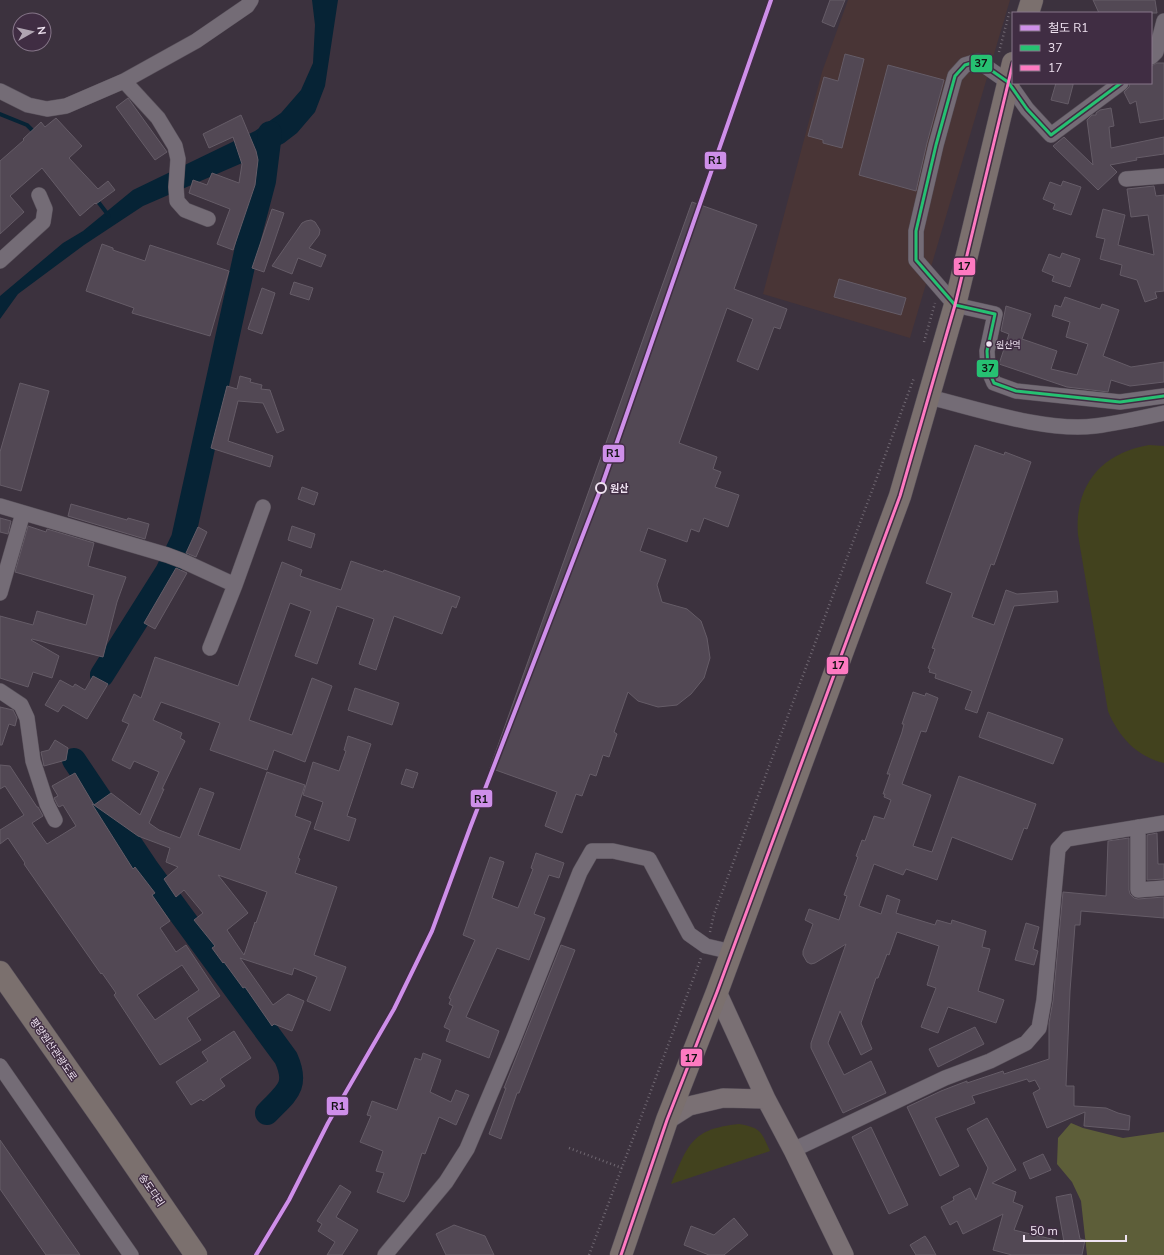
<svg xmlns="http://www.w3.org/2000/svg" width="1164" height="1255" font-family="'Nunito Sans','Noto Sans KR',sans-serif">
<rect width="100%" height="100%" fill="#3c323e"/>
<path fill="#493536" d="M848,0H1010L910,338L763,294L822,72Z"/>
<path fill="#42421e" d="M1149,445L1164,446V763C1137,757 1118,736 1108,711L1078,535C1074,486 1101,453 1149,445Z
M739,1124C761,1128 761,1131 770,1151L671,1184C689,1144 691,1129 739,1124Z"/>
<path fill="#5d5e39" d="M1071,1123L1083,1128L1123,1138L1164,1132V1255H1087L1081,1201L1072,1182L1057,1164L1058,1138Z"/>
<path fill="#062335" d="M312,0H338L325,86L315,112L297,133L284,143L265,153L143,206L84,245L18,294L0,319V296L63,243L83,231L133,190L255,131L281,113L301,90L313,63L315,25Z"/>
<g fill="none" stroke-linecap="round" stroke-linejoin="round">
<path stroke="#062335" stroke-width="4" d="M0,114L27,125L36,134
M96,199L109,216"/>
<path stroke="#062335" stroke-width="24" d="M102,675L167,572L183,539L250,234L264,181L270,133
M74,760L146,867L286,1058C299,1087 286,1093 267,1113"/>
</g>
<path fill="#524854" stroke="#655c67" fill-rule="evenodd" d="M830,0H845L834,27L822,22Z
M1093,0H1155L1157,13H1099Z
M845,54L864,59L842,148L823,143V140L808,136L824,77L838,81Z
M1157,63H1164V119L1140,123L1136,101L1130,104L1124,92L1129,87L1130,83H1151V66Z
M888,65L944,80L927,143L916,191L859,175Z
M1056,83H1073V85L1068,104L1051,100Z
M128,98L167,152L155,160L116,107Z
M1111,108L1114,126L1109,127L1111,148L1164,137V154L1136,158L1137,160L1110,165L1117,172L1098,190L1053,146L1064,137L1093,165L1087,120L1092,115H1096V113L1100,110Z
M241,115L256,151L258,160L255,185L233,250L217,244L230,209L189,193L193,180L207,185L212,173L239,183L242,164L233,137L209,148L203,134Z
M56,118L82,146L69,158L98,189L108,181L115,190L96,204L95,203L80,216L42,168L10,196L24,212L0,234V161L24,140L23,139L41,122L45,127Z
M1063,181L1081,187L1071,215L1053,209L1055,204L1043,199L1050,182L1061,186Z
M1154,186L1156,196L1164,195V291L1155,292L1157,298L1145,302L1137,280L1120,275L1122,265L1100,259L1105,239L1096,237L1103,209L1125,215L1118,245L1154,255L1148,215L1131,217L1127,189Z
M692,202L757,225L734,289L787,309L780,329L774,327L758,370L737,361L753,319L727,308L679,443L717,457L713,469L721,472L715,487L739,495L728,527L704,518L699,532L691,529L687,542L648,528L640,551L666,560L657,585L662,602L687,609L701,621L707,638L710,658L704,678L691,694L677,705L658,707L638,701L628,692L614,732L617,734L609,757L603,755L596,776L590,774L582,796L576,794L562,833L545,826L557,792L490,768Z
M272,209L284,213L264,272L252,268Z
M311,220L315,222L320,230L319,235L309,248L326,255L321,267L298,258L292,274L272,266L302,223L306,221Z
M102,244L113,248V250L145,261L150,245L229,271L210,336L132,313L134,308L86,291Z
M1062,253L1080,259L1070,287L1052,281L1054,276L1042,271L1049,254L1060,258Z
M839,279L906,298L901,315L834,297Z
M294,282L313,288L309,300L290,294Z
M262,288L275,293L262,334L248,329Z
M1065,297L1100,309L1102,304L1119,310L1103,356L1131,367L1164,362V382L1130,386L1111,380L1108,392L1067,387L999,364L1009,334L1001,331L1006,306L1031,314L1022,339L1057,351L1051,369L1077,375L1088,344L1066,337L1070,322L1052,316L1055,305L1061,307Z
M240,376L251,379L250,382L262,385L261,389L270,390L284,430L277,433L263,403L238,401L228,441L273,456L270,467L211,448L227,386L237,389Z
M20,383L49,391L21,491L0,485V452Z
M975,445L1004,455L1005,452L1031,462L994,565L991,564L972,617L994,625L1006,590L1017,594L1057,591L1058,602L1014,606L977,713L965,709L972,691L935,678L936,674L929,672L930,669L928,668L935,649L932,648L952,593L926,583Z
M302,487L318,493L314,505L298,499Z
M71,504L127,520L128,518L149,524L145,539L68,516Z
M0,518L11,521L8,534L0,532Z
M28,526L46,532L47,529L94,543L88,566L126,577L117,602L103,657L32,639L31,640L59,656L52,678L33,672L28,687L0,678V616L33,625L37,611L86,625L94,595L15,572Z
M292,526L315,534L311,548L288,540Z
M198,527L207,532L196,557L186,553Z
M351,561L383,572L384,570L460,597L456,608L452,606L442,634L394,616L376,670L359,664L374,619L337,606L317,664L295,656L311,611L290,603L249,720L292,735L312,678L332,686L305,762L274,750L267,770L210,750L220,723L161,702L153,720L182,733L180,738L185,741L162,789H164L149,823L159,830L180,838L200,788L214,793L198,835L240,850L267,772L305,785L295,816L311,822L298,858L300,859L295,873L337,887L314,955L346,967L330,1011L307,1001L317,977L294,968L292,975L240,958L273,1005L288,994L304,1001L292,1031L274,1024L272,1026L245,987L243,988L224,962L223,963L212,948L215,946L194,920L203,913L184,890L176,897L164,879L178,867L166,862L170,848L138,836L94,805L111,793L140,815L159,772L134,761L130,769L112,760L129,724L122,721L134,694L141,698L155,657L238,686L282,562L302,570L300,576L341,590ZM218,875L267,892L256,923L255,922L244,955L227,930L248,913Z
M176,568L187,573L155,629L144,623Z
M93,676L108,684L87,719L63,705L58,712L45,705L60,680L73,687L75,684L85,690Z
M355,688L399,703L392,725L348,710Z
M913,692L925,696L926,693L938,698L926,732L921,731L902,784L931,795L913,846L932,852L959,776L1036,804L1027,829L1024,828L1012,860L952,837L937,880L906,869L903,875L874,864L859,906L881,914L887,895L900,900L896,913L935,925L937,920L951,924L952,920L986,931L982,947L990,949L978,991L1004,1000L996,1023L948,1007L938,1033L921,1027L936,988L927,985L939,946L897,932L889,955L887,954L878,978H876L861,1023L872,1049L861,1055L840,1011L828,1043L844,1075L871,1061L886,1093L843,1113L811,1048V1043L846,944L815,963L811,964L807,962L803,955V951L813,924L805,920L809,909L839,920L847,896L844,895L858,857L856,856L862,840L865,841L874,816L884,819L891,800L884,797L885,794H883L890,774H887L902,732L904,724H902Z
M0,707L13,710L17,718L15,726L9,724L2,745H0Z
M988,712L1063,739L1053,764L979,737Z
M348,736L371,744L347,816L356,819L349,841L314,829L323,802L303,795L313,762L339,771L346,751L344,750Z
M55,740L68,748L66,760L44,766L41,752L49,750Z
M0,765L10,766L37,807H38L43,816L32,823L47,844L76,826L63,805L59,807L58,806L54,798L58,796L52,786L75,773L94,805L92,804L133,869L135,867L155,893L152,895L170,921L160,928L176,952L186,945L220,996L187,1018L201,1040L160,1065L114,995L116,993L102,973L101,974L24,864L25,863L8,838L0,844V830L24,815L5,786L0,789ZM182,965L199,990L155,1020L137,995Z
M406,769L418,773L413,788L401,784Z
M1157,833L1158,864H1164V879L1147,880V835Z
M1129,838V890L1130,894L1134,898L1138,899L1164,897V918L1081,911L1080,925H1075L1070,991L1066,1086H1074V1106L1106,1108L1118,1113L1130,1116L1129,1130L1084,1126L1085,1112L1047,1128L1033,1093L1040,1089L1035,1080L1029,1082L1027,1079L972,1096L975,1103L935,1118L959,1166L940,1176L907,1107L941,1091L967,1081V1083L1003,1071L1004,1074L1049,1059V1023L1053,1001L1063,892L1106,896L1108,841Z
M536,853L564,863L559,878L549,875L534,914L545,918L529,960L497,948L466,1017L499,1031L489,1058L446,1041L450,1030L444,1027L453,1006L449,1004L451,999L449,998L475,940L463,935L490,857L504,862L492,898L518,908L533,869L531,868Z
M1026,923L1039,927L1033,949L1038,951L1034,965L1015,960Z
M561,945L575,950L519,1093H517L501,1139L489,1134L506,1088H504Z
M975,1027L984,1044L938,1067L929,1049Z
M234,1031L251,1058L220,1079L225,1086L203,1101L201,1099L191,1105L176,1082L208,1061L202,1052Z
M423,1053L441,1060L430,1092L451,1102L456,1090L469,1095L456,1125L439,1117L425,1154L422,1153L408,1196L404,1202L377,1192L384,1173L376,1171L383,1151L360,1142L371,1116L367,1115L372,1101L397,1110L415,1058L421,1060Z
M987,1118L1016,1170L992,1183L1016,1192L1013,1202L1023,1206L1014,1230L1064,1242L1056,1197L1071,1194L1080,1239L1085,1240L1082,1255H1012L993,1250L1003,1214L963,1234L957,1221L950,1225L941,1207L954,1200L953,1197L970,1188L976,1200L988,1168L967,1129Z
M871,1127L908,1205L889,1214L852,1137Z
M0,1140L80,1255H46L0,1189Z
M1043,1154L1051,1170L1030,1179L1023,1163Z
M340,1185L351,1192L336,1217L358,1230L342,1255H327L335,1242L318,1231L322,1224L317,1221Z
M734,1218L748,1235L724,1255H709L684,1245L691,1226L714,1235Z
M454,1225L485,1236L494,1255H446L436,1234Z
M925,1236L929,1242L936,1255H916L910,1245Z"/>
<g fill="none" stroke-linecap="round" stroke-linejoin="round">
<defs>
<path id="minor" d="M1151,57L1156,52L1164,21
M124,81L158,118L175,146L178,159L176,187L177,201L185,210L208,219
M1121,83L1051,135L1027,109L1008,82L978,61L965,65L955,76L936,145L916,231V260L955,305L995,314L987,351L988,369L994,383L1016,391L1120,402L1164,396
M0,91L28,105L47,109L66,106L124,81L196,41L247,6L251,0
M1126,179L1164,176
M0,261L43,222L45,209L39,195
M929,397C978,409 1045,432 1095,426C1118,423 1141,418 1164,413
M0,506L167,555L183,561L235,585
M0,593L23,513
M210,648L235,585L263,507
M0,691L21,705L27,718L33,761L47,804L55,820
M1138,827V890L1164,888
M0,1066L131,1255
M793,1150L945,1078L990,1061L1026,1043L1039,1028L1044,1000L1058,849L1067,839L1164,823
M385,1255L446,1182L467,1149L512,1043L580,872L592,851H613L649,859L689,934L706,946L732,952"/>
<path id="major" d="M717,992L766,1099L793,1150L844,1255
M667,1120L689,1106L723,1098L766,1099"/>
<path id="highway" d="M1028,13L1032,0
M0,972L107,1125L196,1255
M621,1255L667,1120L717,992L900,496L955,305L1013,63"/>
</defs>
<use href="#minor" stroke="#58505a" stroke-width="16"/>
<use href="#major" stroke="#58505a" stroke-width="20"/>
<use href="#highway" stroke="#58505a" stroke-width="23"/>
<path stroke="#706872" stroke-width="2.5" stroke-dasharray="1 3" stroke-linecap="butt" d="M999,52L1010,10
M924,342L935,303
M710,932L714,914L914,378
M569,1148L622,1168
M589,1255L701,958"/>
<use href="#minor" stroke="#746c76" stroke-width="15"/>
<use href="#major" stroke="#7a7074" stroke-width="19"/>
<use href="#highway" stroke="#7b706e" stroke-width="22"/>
<defs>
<path id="bus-1" d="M1121,83L1051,135L1027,109L1008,82L978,61L965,65L955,76L936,145L916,231V260L955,305L995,314L987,351L988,369L994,383L1016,391L1120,402L1164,396"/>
<path id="bus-2" d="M621,1255L667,1120L717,992L900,496L955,305L1013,63"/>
</defs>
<use href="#bus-1" stroke="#402d43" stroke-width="6"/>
<use href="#bus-2" stroke="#402d43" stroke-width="6"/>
<use href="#bus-1" stroke="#26c172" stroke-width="3"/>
<use href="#bus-2" stroke="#fe7ac1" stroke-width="3"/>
<defs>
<path id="rail-1" d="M256,1255L289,1200L328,1123L394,1009L432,931L470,828L601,488L771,0"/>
</defs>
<use href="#rail-1" stroke="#402d43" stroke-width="7"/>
<use href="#rail-1" stroke="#ce8fe9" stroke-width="4"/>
</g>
<circle fill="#efe3f1" stroke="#402d43" stroke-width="1.5" cx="989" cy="344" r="3.5"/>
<circle fill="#402d43" stroke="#efe3f1" stroke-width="2" cx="601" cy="488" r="5"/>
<g text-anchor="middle" stroke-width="3" stroke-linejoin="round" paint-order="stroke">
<g font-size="9" fill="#efe3f1" stroke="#402d43" text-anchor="start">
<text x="996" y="348">원산역</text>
</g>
<g font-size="10" font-weight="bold" fill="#efe3f1" stroke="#402d43" text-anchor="start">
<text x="610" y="492">원산</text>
</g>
<g font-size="10" fill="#efe3f1" stroke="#402d43">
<text transform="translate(54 1049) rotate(55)" y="4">평양원산관광도로</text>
<text transform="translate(152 1190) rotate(56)" y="4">송도다리</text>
</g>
</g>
<g stroke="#402d43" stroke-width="1.5">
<rect x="970" y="54" width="23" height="19" rx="4" fill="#26c172"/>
<rect x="704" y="151" width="23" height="19" rx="4" fill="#ce8fe9"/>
<rect x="953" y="257" width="23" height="19" rx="4" fill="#fe7ac1"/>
<rect x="976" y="359" width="23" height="19" rx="4" fill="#26c172"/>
<rect x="602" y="444" width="23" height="19" rx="4" fill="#ce8fe9"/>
<rect x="826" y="656" width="23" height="19" rx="4" fill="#fe7ac1"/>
<rect x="470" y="789" width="23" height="19" rx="4" fill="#ce8fe9"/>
<rect x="680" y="1048" width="23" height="19" rx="4" fill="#fe7ac1"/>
<rect x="326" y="1096" width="23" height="20" rx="4" fill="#ce8fe9"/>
</g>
<g font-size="11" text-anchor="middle" font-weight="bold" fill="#111">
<text x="981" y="67">37</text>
<text x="715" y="164">R1</text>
<text x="964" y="270">17</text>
<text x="988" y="372">37</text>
<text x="613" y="457">R1</text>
<text x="838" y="669">17</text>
<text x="481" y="803">R1</text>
<text x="691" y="1062">17</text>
<text x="338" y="1110">R1</text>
</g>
<rect x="1012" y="12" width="140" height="72" fill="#402d43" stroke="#867689"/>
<rect x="1020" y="25" width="20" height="6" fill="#ce8fe9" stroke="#867689"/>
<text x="1048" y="32" font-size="12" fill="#efe3f1">철도 R1</text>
<rect x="1020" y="45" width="20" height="6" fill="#26c172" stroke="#867689"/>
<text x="1048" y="52" font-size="12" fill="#efe3f1">37</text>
<rect x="1020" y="65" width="20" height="6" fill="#fe7ac1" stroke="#867689"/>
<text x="1048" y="72" font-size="12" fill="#efe3f1">17</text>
<g transform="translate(32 32) rotate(82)"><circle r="19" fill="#402d43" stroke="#867689"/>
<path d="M0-3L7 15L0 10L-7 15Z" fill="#b0a5b2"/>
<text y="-6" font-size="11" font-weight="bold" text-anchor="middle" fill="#efe3f1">N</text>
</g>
<path d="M1024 1235v6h102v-6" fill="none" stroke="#efe3f1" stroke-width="2"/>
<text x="1030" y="1235" font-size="12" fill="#efe3f1" stroke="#402d43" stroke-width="3" paint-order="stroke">50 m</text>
</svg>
